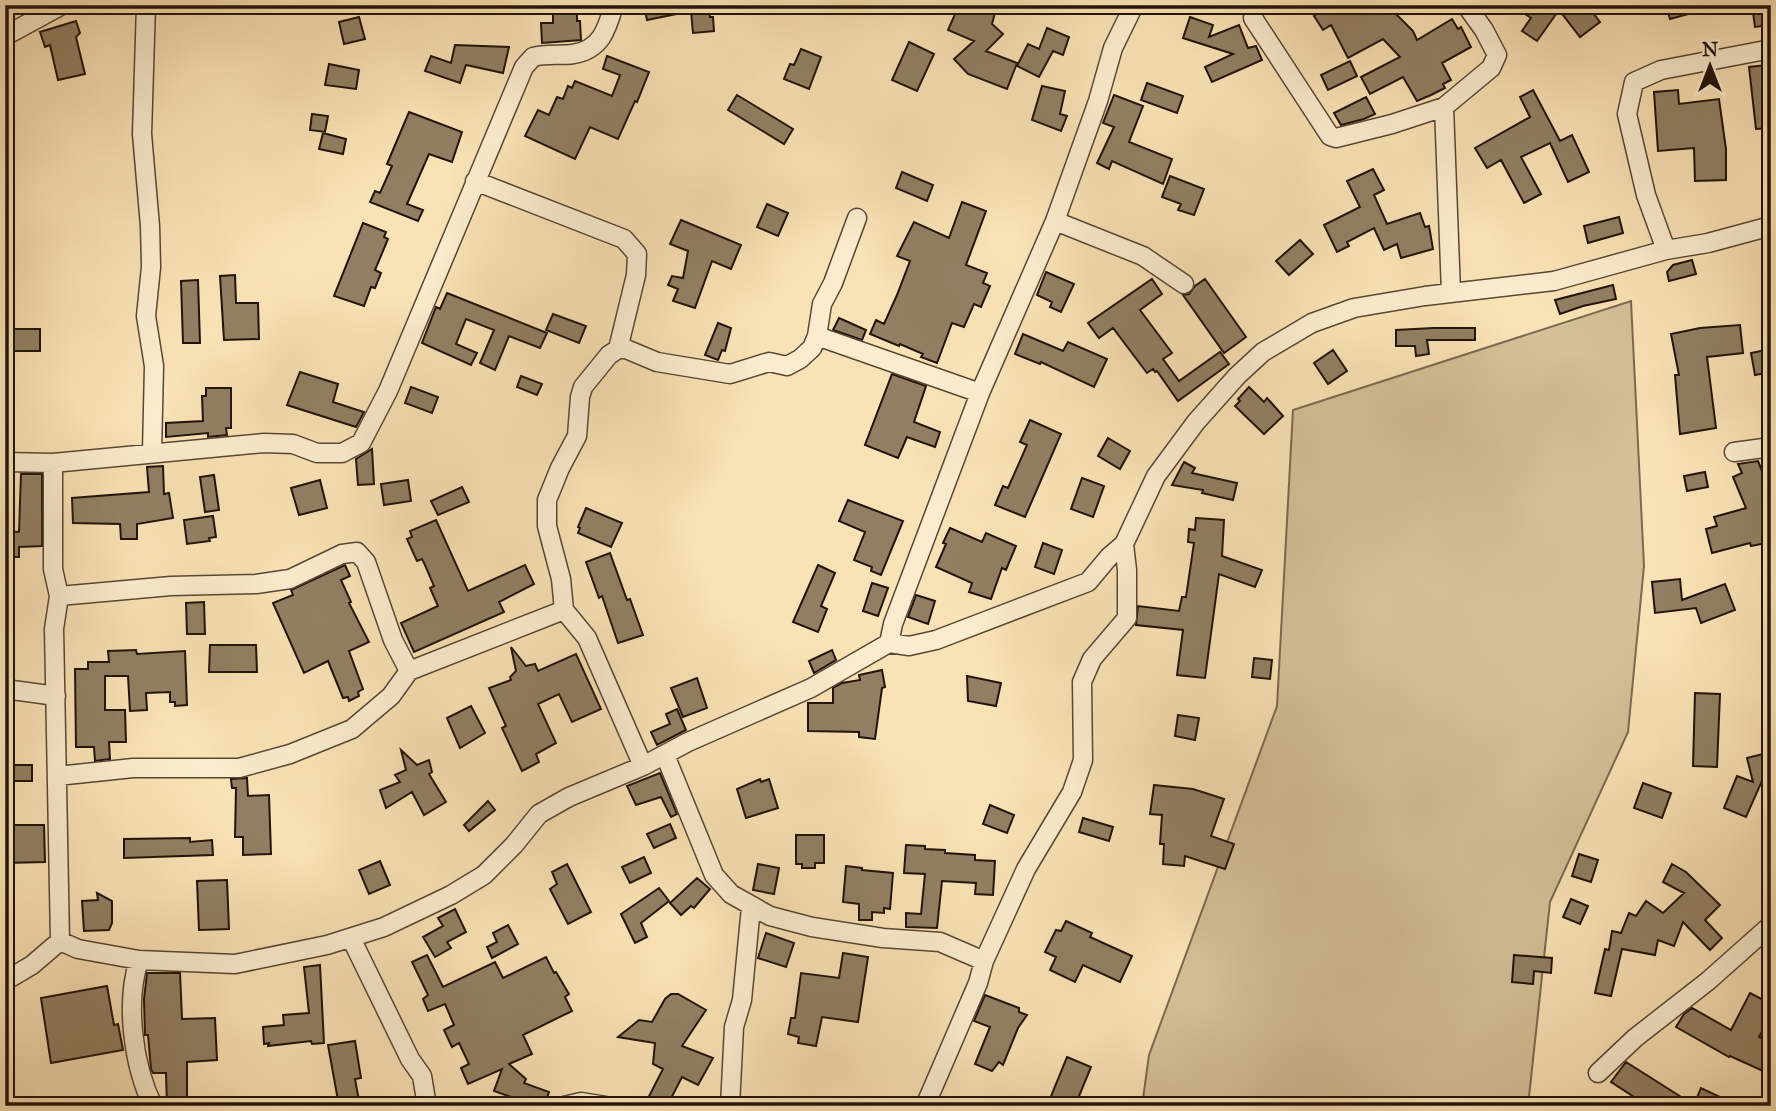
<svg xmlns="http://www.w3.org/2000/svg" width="1776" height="1111" font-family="'IM FELL Great Primer',serif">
<rect width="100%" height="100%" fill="#f9e2b5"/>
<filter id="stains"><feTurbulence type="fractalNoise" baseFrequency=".00286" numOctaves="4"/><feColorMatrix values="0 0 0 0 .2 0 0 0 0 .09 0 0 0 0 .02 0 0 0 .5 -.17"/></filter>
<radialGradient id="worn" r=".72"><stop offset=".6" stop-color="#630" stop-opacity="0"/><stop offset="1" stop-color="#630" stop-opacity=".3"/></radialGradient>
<path fill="#d4bf98" stroke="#7b6951" stroke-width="2" d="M1631,301L1644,566L1628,732L1550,902L1528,1106H1142L1149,1055L1277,706L1293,410Z"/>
<path fill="#927f63" stroke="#22130a" stroke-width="2" d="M553,5H577V21H580L581,40L542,43L541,23H553Z
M644,5H708L710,17H713L714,31L693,33L691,11L647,20Z
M959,5H997L992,24L1003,34L986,51L1017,63L1007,89L968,74L954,59L974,41L948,30Z
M1331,5H1387L1413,31L1417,40L1452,19L1458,29L1461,27L1471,47L1442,63L1451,80L1443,84L1445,88L1431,95L1417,101L1403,77L1370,94L1361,77L1400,57L1383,39L1348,58L1331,25L1323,30L1314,16Z
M1531,5H1587L1600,22L1580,37L1559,10L1537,41L1522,31L1531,18L1525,14Z
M1666,5H1707V9L1670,19Z
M1752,5H1768L1771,25L1755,27Z
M359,17L365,39L344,44L339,22Z
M1190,17L1213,25L1209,37L1239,25L1248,48L1256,46L1262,60L1212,82L1205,67L1233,54L1183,38Z
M76,21L80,33L76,37L85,74L58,80L50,45L45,47L40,32Z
M1047,28L1069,37L1063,55L1053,51L1039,77L1017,66L1028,44L1039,49Z
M909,42L934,54L917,91L892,80Z
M455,45L509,47L503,73L466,65L460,83L425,71L431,56L451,63Z
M801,49L821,57L809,89L784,79L790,64L794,65Z
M607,56L649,72L637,102L635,101L618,139L590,127L575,159L525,136L538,110L549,115L557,97L563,99L568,86L572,88L575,81L612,96L620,75L603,69Z
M1350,61L1357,76L1328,90L1321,75Z
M329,64L359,70L356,89L325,85Z
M1767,65L1771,97V128L1756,129L1749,67Z
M1147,83L1183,96L1177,113L1141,100Z
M1042,86L1065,91L1060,114L1067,116L1061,131L1032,120Z
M1533,90L1560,141L1572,135L1589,172L1568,182L1550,143L1521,157L1541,194L1524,203L1501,160L1487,168L1475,148L1530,117L1520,97Z
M1678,90L1679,104L1719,99L1726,149V180L1695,181L1694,148L1658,151L1654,92Z
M737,95L793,129L784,144L728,110Z
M1114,95L1143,106L1129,142L1172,159L1163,184L1112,161L1109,169L1097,163L1114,127L1103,123Z
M1366,97L1375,114L1364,119L1341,125L1334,113Z
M409,112L462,132L452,162L429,154L407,204L423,210L418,221L370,202L375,191L380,193L392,166L387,164Z
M312,114L328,116L325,132L310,130Z
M323,133L346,139L343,154L319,149Z
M1373,169L1384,190L1374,195L1387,224L1420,213L1425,227L1429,226L1433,249L1401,258L1397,244L1384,250L1374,228L1347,242L1349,246L1337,252L1324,225L1360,207L1347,181Z
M902,172L933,185L927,201L896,188Z
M1170,176L1204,189L1194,215L1178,210L1181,204L1162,197Z
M962,202L986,211L966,265L987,273L983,283L990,286L981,307L974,304L964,327L952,323L937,363L921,357L923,354L900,344L899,346L870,334L876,320L884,324L897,295L910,261L897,256L914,222L949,238Z
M767,204L788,213L778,236L757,227Z
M1619,217L1623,233L1588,243L1584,226Z
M681,220L741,245L731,269L712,261L695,308L673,301L678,289L668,285L672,276L683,278L688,251L670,244Z
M363,223L386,232L384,237L388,239L375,270L381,273L375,288L371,287L364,306L334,296Z
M1300,240L1313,254L1289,275L1276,261Z
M1692,260L1696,274L1669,281L1667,272L1673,265Z
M1046,272L1074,284L1061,312L1050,307L1052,302L1037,295Z
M235,275L236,303H258L259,339L224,340L220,276Z
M1152,279L1162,294L1140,310L1172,353L1163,359L1179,381L1220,352L1229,364L1178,401L1157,371L1155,372L1153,369L1147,373L1113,328L1099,338L1088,323Z
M1205,279L1246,337L1224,353L1183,295L1189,294L1195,286Z
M198,280L200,343H183L181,281Z
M1613,285L1616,299L1583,306L1560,314L1555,300Z
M447,293L547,333L540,348L509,336L495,370L480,363L494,330L466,319L456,344L477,353L471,365L422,343L436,307L440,309Z
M553,314L586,326L579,343L546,330Z
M839,318L866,330L862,340L833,330Z
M718,323L731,328L725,351L722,350L718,360L705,355Z
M1740,325L1743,353L1707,357L1716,428L1680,434L1675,375H1679L1671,334L1700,328Z
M1433,328H1475V340H1427L1429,354L1416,356L1415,346H1396V330Z
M5,329H40V351H5Z
M1023,334L1063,351L1068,342L1107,359L1094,387L1041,362L1040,364L1015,354Z
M1771,349V372L1755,375L1751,353Z
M1333,350L1347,371L1328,384L1314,363Z
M300,372L338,384L333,402L364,412L356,427L287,405Z
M892,374L926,386L914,422L940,432L935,447L907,437L898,458L865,445Z
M521,376L542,384L537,395L517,387Z
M411,387L438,397L432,413L405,403Z
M1249,387L1264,402L1267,398L1283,416L1264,434L1235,406L1240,401L1238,399Z
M206,388H231V428H226L227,435L208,437V433L166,437V423L203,421L202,396H206Z
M1030,420L1061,434L1025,517L995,505L1003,486L1008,488L1027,445L1020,442Z
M1108,438L1130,451L1120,469L1098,456Z
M372,449L374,484L358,485L356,459Z
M1758,461L1771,493V542L1751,546L1750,543L1712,553L1706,529L1717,526L1714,517L1746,508L1733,477L1742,473L1738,464Z
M1184,462L1195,468L1192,473L1237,483L1233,500L1202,493L1203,490L1172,485Z
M163,466L164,494L169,493L173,518L137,524V539H121L120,524L73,523L72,498L149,492L147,467Z
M1705,472L1708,487L1687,491L1684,476Z
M21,474H42V546L19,547V557H5V531L19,532Z
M214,475L219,510L205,512L200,477Z
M1082,478L1104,486L1093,517L1071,509Z
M320,480L327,508L299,515L291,488Z
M408,480L411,501L384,505L381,484Z
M462,487L469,502L438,515L431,501Z
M848,500L903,521L881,575L871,571L872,567L854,560L865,532L839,521Z
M586,508L622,523L611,547L578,533L580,528L578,527Z
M213,516L216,537L209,538L210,541L187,544L184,520Z
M1196,518L1224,520L1222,556L1262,570L1255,587L1219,574L1205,678L1177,675L1183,630L1136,625L1138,606L1179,611L1182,597H1186L1194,543L1188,542L1189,529L1195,530Z
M436,520L468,591L525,565L534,584L499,602L504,612L414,652L401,623L438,606L430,588L434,586L425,565L422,559L417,561L407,539L412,537L410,531Z
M950,528L982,542L986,533L1016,546L1006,570L1002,568L991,599L969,592L972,583L936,567L946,544L943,543Z
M1043,543L1062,550L1054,574L1035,567Z
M610,553L627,600L630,599L643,635L618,643L602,596L599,598L586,562Z
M345,565L350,576L341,580L351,602L349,603L369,642L349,651L363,689L358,692L359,696L349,701L348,697L343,698L328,661L304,673L273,603L293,595L291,590Z
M818,565L835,573L821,606L827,609L818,632L793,622Z
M1680,579L1682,600L1725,584L1735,610L1701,623L1696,608L1655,613L1652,582Z
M872,583L888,588L878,616L863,611Z
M916,595L935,601L928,624L908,617Z
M204,602L205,634H187L186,603Z
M210,645H256L257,672H209Z
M511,647L526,666L535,664L538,671L576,654L601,709L572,722L559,694L538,704L556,743L536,754L539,762L522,771L502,728L506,726L489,688L511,680L510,677L516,671Z
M136,650L137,654L185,651L187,705L175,706V702H170V692L146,693L147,710L130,711L128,676H105V710H125L126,742H109L110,759L95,761L94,747H76L75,669H88V662H109L108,651Z
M832,650L836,660L814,673L809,661Z
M1254,658L1272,660L1270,679L1252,677Z
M882,670L885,687L882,688L875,739L859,737V732L808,731V703H833V688L842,683L860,680L859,675Z
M967,676L1001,683L996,706L968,701Z
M697,678L707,708L683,717L671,688Z
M1695,693L1720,694L1717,767L1693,766Z
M471,706L485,733L460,748L447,718Z
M677,709L686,730L657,745L651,732L670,724L666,714Z
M1178,715L1199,718L1195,740L1175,736Z
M401,750L417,765L429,760L432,772L429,774L446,802L424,815L412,792L386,808L380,790L400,782L395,775L406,770Z
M1771,752V772L1765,774L1746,817L1724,808L1737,776L1753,782L1747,758Z
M5,765H32V781H5Z
M660,773L677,814L671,817L661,797L636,805L627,786Z
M247,778L248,796L269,795L271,854L243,855V837H235L236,788H232L231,779Z
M760,779L761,782L769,779L778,808L746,818L737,789Z
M1643,783L1671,793L1662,818L1634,808Z
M1154,785L1193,789L1224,799L1211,836L1234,844L1225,869L1185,856L1184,866L1163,864L1164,844H1160L1162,815L1150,814Z
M488,801L495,810L469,831L464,825Z
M990,805L1014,815L1007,833L983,824Z
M1083,818L1113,827L1109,841L1079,832Z
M670,824L676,838L654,848L647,834Z
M5,825H44L45,862L5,863Z
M796,835H824V863H815V868H802V864H796Z
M190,838V842L212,840L213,855L124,858V839Z
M906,845L925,846V849L945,850V853L975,855V860L995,861L993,895L975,894L976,883L942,881L937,928L906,927V913L921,914L925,874L904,873Z
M1579,854L1598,860L1591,882L1572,876Z
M644,857L651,873L630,883L622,867Z
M380,861L390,885L369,894L359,870Z
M567,864L591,912L568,924L550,889L557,884L552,872Z
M758,864L779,868L774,894L753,890Z
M1672,864L1686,872L1720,905L1705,920L1722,938L1710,950L1683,922L1674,946L1658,940L1655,955L1622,949L1611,996L1595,993L1605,949L1609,950L1612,931L1621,933L1629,913L1636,916L1646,901L1663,913L1684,893L1663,882Z
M846,866L862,868V870L893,873L890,909L884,908V913L872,912V920H859V904L843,902Z
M697,878L710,889L694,908L691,906L681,915L670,903Z
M227,880L229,929L199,930L197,881Z
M659,888L669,901L641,923L647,937L635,943L621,914Z
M97,893L112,901V923L109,930L84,931L82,901L98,900Z
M1571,899L1588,906L1580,924L1563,917Z
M455,909L466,932L447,942L451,948L435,957L423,937L443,926L438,918Z
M1066,921L1092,933L1090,937L1132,956L1120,982L1083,965L1075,982L1050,970L1056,957L1045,952L1056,930L1061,931Z
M508,925L518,944L492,958L487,947L497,942L493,933Z
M766,933L794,943L786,967L758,958Z
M843,953L868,957L858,1022L822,1017L816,1046L798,1043L799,1037L788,1034L791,1018H795L801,973L839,978Z
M427,955L443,987L495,962L503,978L546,957L554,973L556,972L569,994L565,997L572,1011L523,1035L532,1054L509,1064L526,1079L524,1083L549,1092L544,1106H537L494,1091L502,1069L468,1084L461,1068L469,1064L459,1043L452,1047L444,1030L454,1025L445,1004L428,1011L423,999L428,995L412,962Z
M1514,955L1552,958L1551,973L1534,971L1533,984L1512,982Z
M320,965L324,1043L312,1044L311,1041L268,1046L269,1043L264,1044L263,1027L284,1025L283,1015L309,1013L304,967Z
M147,973H180L182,1019L215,1018L217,1060L187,1062V1106H167L166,1073H153L151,1069L148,1035H145L144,999Z
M107,986L114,1025L118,1024L123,1050L51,1063L41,998Z
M1750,993L1771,1004V1014L1759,1037L1771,1042V1054L1763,1071L1730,1056L1729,1057L1676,1027L1684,1014L1692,1008L1731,1030Z
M671,994H678L706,1010L682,1046L713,1058L698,1085L682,1077L667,1106H653L646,1102L663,1069L653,1064L655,1043L618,1037L639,1020L652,1022L665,999Z
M985,995L1019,1008V1012L1027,1015L1018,1028L1003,1065L999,1062L992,1071L975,1064L990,1027L974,1021Z
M355,1041L361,1078L355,1079L360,1106H339L328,1045Z
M1067,1057L1091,1067L1075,1106H1047Z
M1626,1062L1694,1105L1701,1088L1739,1106H1648L1611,1082Z"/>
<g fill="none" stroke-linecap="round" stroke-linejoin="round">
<defs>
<path id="street" d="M146,5L142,134L150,226L151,267L146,316L154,366L152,452
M1253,18L1330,136L1336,138L1392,124L1444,107L1491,68L1497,55L1484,30L1466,5
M5,36L62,5
M1444,107L1451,293
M475,181L624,239L637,254L636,275L618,349
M1055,221L1143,256L1184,284
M1666,250L1646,195L1627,114L1634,82L1661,70L1771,49
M817,336L980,393
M1734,452L1771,447
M5,462L53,463L264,443L293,444L317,453H342L361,443L388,391L524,67L533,57C547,53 560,56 573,54C601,50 607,29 614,5
M53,463V569L59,596
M889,643L893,624L980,393L1055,221L1098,101L1113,48L1134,5
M5,689L56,696
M665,755L714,875L731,894L770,916L812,927L883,938L940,942L984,961
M643,766L587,638L564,610L561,579L547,526V500L560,468L577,436L580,397L583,387L609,355L618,349H626L657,362L730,374L769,362L787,366L800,359L812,348L817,336L822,304L833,283L857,218
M57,776L133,768H239L290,754L352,729L391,696L409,671
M351,938L410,1059L422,1076L427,1106
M60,941L54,629L59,596L171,586L256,584L290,579L342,554L357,552L366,562L393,640L409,671L564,610
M139,960C125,1003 133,1065 153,1106
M5,981L32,965L60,941L78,949L139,960L235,964L327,945L384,927L451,895L484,875L514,845L539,814L569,797L643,766L688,742L811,688L889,643L909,646L936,640L1088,582L1109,557L1124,544L1156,476L1196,422L1237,376L1263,352L1312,323L1354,308L1425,296L1554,281L1666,250L1708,243L1771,226
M1598,1073L1635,1038L1708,981L1771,925
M564,1106L581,1102L606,1106
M730,1106L734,1027L742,1000L751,907
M925,1106L978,983L984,961L1026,869L1072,792L1083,760L1082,682L1092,659L1127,618V570L1124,544"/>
</defs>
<use href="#street" stroke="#584735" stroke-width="21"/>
<use href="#street" stroke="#fbeccf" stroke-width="18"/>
</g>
<rect width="1776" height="1111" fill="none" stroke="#f9e2b5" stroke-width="28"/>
<rect x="7" y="7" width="1762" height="1097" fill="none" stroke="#22130a" stroke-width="3.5"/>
<rect x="14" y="14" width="1748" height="1083" fill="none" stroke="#22130a" stroke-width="2"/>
<g transform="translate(1710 66)" stroke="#fbeccf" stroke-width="5" paint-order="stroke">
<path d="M0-5L12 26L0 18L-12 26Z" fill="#22130a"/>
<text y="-10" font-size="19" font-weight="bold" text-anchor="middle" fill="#22130a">N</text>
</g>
<rect width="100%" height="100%" filter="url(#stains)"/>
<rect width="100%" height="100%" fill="url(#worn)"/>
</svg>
